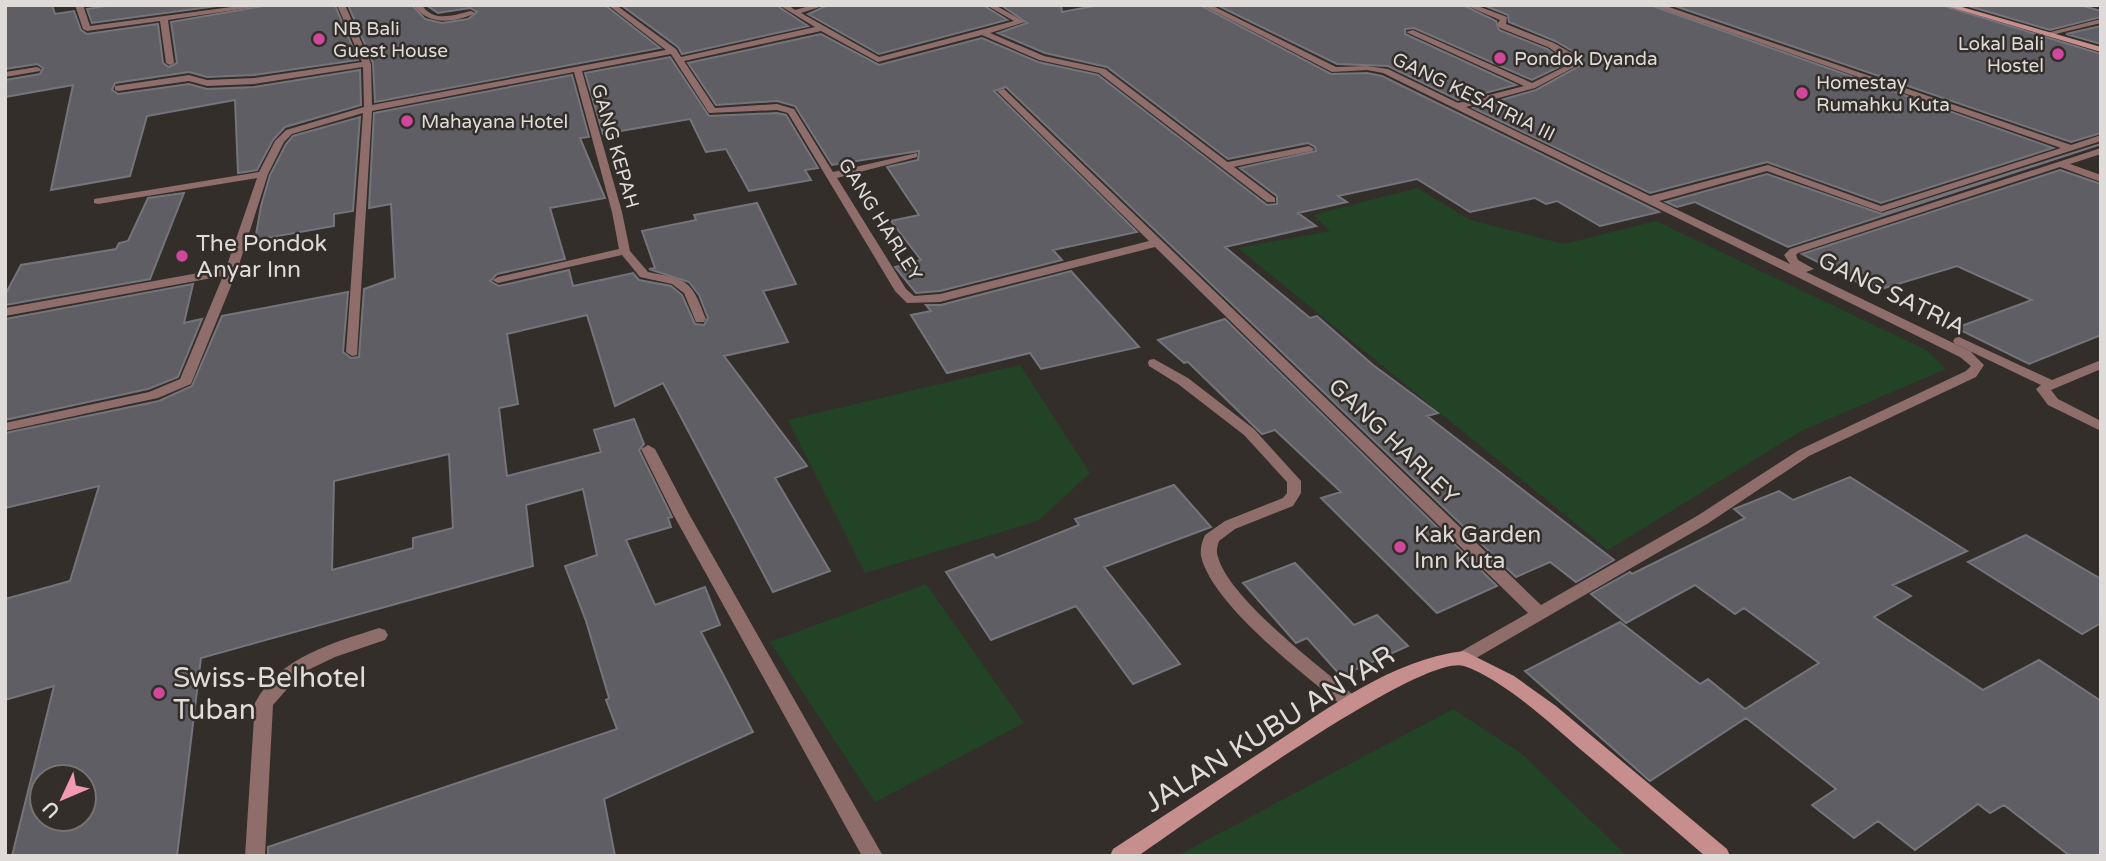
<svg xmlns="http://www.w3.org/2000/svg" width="2106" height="861" font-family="'Varela Round',sans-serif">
<rect width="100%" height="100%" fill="#332e2a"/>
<path fill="#234326" d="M1417,188L1470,220L1564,244L1656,221L1926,350L1946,369L1801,431L1608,550L1238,248L1330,231L1313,215Z
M1020,365L1090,473L1038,521L865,573L788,420Z
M926,584L1024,723L875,802L770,642Z
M1453,709L1522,754L1627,856H1177Z"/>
<path fill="#5e5e64" stroke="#75747b" stroke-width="2" fill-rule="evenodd" d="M5,5H52L55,14L74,11L81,30L87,34L158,24L163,63L169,67L177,63L171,22L269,5H335L358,60L254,75L207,77L189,72L115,83L112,90L118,94L189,84L207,89L254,87L360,70L361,105L285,127L273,140L257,170L238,173L235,100L147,116L130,176L51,190L73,85L5,97V80L40,74L43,68L37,64L5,69Z
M112,5H224L92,23L87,9Z
M348,5H412L425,19L442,23L468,19L477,12L470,8L438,13L426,5H605L660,48L375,102L373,63Z
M621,5H776L808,26L682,54L678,47Z
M828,5H983L1007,20L879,54L808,14Z
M1001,5H1061L1062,12L1099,5H1200L1331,74L1367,73L1382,76L1659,212L1600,226L1557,201L1546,204L1535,198L1470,212L1417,179L1338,196L1347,202L1298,213L1316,226L1225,247L1310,318L1317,316L1373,365L1438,413L1427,416L1614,560L1576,582L1550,562L1516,577L1006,87L994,91L1137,232L1053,250L1062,260L940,291L916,293L895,267L921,260L891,221L919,215L887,167L918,160L919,151L832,165L795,106L777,101L716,105L688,63L821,34L879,65L982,38L1038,62L1098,75L1267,205L1277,204V196L1240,168L1316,151L1315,147L1308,143L1228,159L1107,67L1045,53L998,33L1027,23Z
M1217,5H1463L1496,21L1499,30L1547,49L1567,63L1532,80L1414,28L1405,29V34L1516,85L1458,100L1388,66L1337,64Z
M1483,5H1650L2053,148L1881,203L1767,162L1650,193L1473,108L1536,90L1583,64L1581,56L1555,41L1509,22L1508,15Z
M1672,5H1941L2101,54V133L2071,142Z
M1965,5H2080L2101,11V17L2050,30Z
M2101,26V44L2066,34Z
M670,57L709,116L777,113L786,115L818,168L805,170L811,180L749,191L726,149L706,152L690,119L603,134L585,73Z
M572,75L589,137L580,138L605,198L550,208L565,259L497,274L490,281L499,286L569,270L573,286L633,273L639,280L671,286L682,295L695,324L704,325L708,318L699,295L689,282L649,269L655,268L642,231L696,220L694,215L757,203L796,284L763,291L788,342L724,356L807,466L775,478L830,571L773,592L663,383L615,406L587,315L507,334L518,404L499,408L507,476L601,452L594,430L634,419L644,444L639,450L672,517L668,518L671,527L626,540L655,605L705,587L720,625L701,632L753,732L604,799L615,856H268V847L617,729L606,700L609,698L586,621L565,566L597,555L583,489L526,505L533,566L201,658L177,856H12L54,686L5,700V599L70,581L99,486L5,508V433L159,401L192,386L222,316L348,292L343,352L351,358L359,357L364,289L395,278L391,204L369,208L374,113ZM449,454L453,528L413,538V548L332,570L334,481ZM42,777H84V819H42Z
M360,117L353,211L334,214V226L255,240L261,206L270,175L286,144L293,136Z
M2101,144L1788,247L1695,202L1677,207L1666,202L1767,174L1882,214Z
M2060,170L2101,184V335L2029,364L1956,328L2032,300L1957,266L1875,291L1802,254Z
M184,193L150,279L5,305V295L21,265L116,249L119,243L128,241L148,198Z
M1071,271L1139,347L1041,369L1030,353L947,373L911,315L931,311L926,305H941Z
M193,284L184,323L202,319L178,377L148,389L5,420V319Z
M1225,319L1497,586L1437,613L1321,498L1341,492L1275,430L1262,434L1188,362L1184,363L1158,340Z
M1850,477L1967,551L1893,585L1911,596L1874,617L1983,690L2039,660L2101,701V856H2070L2004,805L1990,813L1978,804L1915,850L1878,821L1854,838L1812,805L1836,789L1746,718L1650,781L1525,671L1620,622L1700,684L1708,679L1745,709L1819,663L1744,608L1735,614L1695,585L1626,623L1591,594L1630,572L1632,574L1745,518L1734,509L1779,491L1793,500Z
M1174,485L1211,527L1104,567L1180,664L1133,684L1076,606L991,640L946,572L993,554L996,558L1079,525L1075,519Z
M2026,535L2101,579V623L2082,634L1968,562Z
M1295,563L1354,625L1377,615L1408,646L1341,676L1307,638L1296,643L1243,583Z"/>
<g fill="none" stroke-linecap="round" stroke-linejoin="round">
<path fill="#8f6d6b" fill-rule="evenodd" d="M1309,146L1314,149L1312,151L1228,168L1223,165L1228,162Z"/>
<path fill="#8f6d6b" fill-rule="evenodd" d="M75,5H83L90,26L246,5H267L168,20L174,63L170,65L166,63L160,21L87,31L83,29Z
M337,5H345L371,64L372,105L666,50L608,5H616L676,49L681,57L815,27L779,5H788L795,10L813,5H826L801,13L879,57L1014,21L986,5H995L1025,22L990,33L1044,56L1105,69L1275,198V202H1267L1099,73L1039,60L982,35L878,62L821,31L684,61L715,108L777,104L794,109L833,172L917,153V157L837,178L906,289L914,296L940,294L1149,241L997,91L1004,89L1541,605L1697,516L1799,450L1966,371L1971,366L1960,357L1383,73L1367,70L1332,72L1202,5H1211L1336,67L1367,66L1388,69L1458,103L1524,86L1406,32L1413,30L1532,83L1572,63L1548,47L1500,28L1497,24L1500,20L1465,5H1475L1507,17L1506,24L1554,43L1580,58V64L1535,88L1466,107L1650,196L1768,165L1881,206L2061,148L1652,5H1663L2071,145L2101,135V141L1881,212L1767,171L1659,201L1790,264L1784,255L1790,249L2101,148V154L2070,164L2101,175V182L2060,167L1798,253L1796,255L1798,260L1814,269L1806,272L1970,351L1984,365L1976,377L1809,456L1707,524L1464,665L1458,663L1455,658L1458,653L1528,613L1155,247L940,302L907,303L895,291L788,113L777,110L709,113L671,54L582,71L622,212L630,251L648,272C689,280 691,280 706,319L704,322H696L684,293L672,284L640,277L622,255L498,283L492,280L498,277L619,249L612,212L574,72L372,111L357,355L352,356L346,352L363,113L292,134L284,142L268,174L237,271L191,384L158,398L5,431V423L149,392L180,379L223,276L5,316V308L226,268L257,178L98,204L94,203V199L259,172L275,141L286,130L364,107L363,67L254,84L207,86L189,81L118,91L115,90V86L189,75L207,80L254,78L362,62Z
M414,5H422C433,23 454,15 471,11L475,13C455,23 427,26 414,5Z
M2101,19V23L2047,36L2043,34Z
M37,67L41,69L40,71L5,77V72Z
M1959,337L2052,380L2101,360V369L2051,390L2058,399L2101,421V431L2048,405L2036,389L2041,385L1955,344L1953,341L1955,338Z
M1154,359L1188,378L1254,429L1301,481V493L1293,506L1235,529L1219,541C1217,547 1216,552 1218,557C1230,600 1322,668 1357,698L1360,703L1357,708L1351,710L1345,708C1306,676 1212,605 1201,556C1200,549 1202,541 1205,535L1225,521L1283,498L1287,493V482L1244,435L1178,384L1149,366L1148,363L1149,360Z
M648,445L655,449L689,514L883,856H862L673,514L641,449Z
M379,628L385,630L388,635L385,640L335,657L308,670L295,680L273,705L265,856H245L255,703C279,657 333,643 379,628Z"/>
<path fill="#c68e8c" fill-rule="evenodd" d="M1943,5H1955L2101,47V52Z
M1464,651L1514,676L1556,706L1727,849L1730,856H1705C1663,820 1622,784 1580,749C1549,722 1502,679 1464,666C1421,652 1185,824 1138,856H1110L1113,849C1165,815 1217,781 1269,747C1329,708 1391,660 1464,651Z"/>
</g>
<g fill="#d1479c" stroke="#332e2a" stroke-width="2.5">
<circle cx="319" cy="39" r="7"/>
<circle cx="2058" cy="54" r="7"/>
<circle cx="1500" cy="58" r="7"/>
<circle cx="1802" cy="93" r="7"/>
<circle cx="407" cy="121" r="7"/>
<circle cx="182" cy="256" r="7"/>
<circle cx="1400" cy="547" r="7"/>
<circle cx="159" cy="693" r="7"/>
</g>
<g text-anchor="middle" stroke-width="5" stroke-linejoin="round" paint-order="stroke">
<g font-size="19" fill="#dfdbd9" stroke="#332e2a" text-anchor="start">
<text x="333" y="35">NB Bali<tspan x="333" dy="22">Guest House</tspan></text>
<text x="2044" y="50" text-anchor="end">Lokal Bali<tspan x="2044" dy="22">Hostel</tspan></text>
<text x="1514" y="65">Pondok Dyanda</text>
<text x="1816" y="89">Homestay<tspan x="1816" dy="22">Rumahku Kuta</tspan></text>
<text x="421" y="128">Mahayana Hotel</text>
</g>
<g font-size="19" fill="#dfdbd9" stroke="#332e2a">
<text transform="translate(1474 96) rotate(26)" y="7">GANG KESATRIA III</text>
<text transform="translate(616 146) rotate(74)" y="7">GANG KEPAH</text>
<text transform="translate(881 219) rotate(58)" y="7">GANG HARLEY</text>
</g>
<g font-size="23" fill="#dfdbd9" stroke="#332e2a" text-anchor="start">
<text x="196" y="251">The Pondok<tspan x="196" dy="26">Anyar Inn</tspan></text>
<text x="1414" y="542">Kak Garden<tspan x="1414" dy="26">Inn Kuta</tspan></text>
</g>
<g font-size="23" fill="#dfdbd9" stroke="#332e2a">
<text transform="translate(1892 293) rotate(26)" y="8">GANG SATRIA</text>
<text transform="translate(1394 441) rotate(44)" y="8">GANG HARLEY</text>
</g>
<g font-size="28" fill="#dfdbd9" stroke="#332e2a" text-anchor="start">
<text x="173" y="687">Swiss-Belhotel<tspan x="173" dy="32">Tuban</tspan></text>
</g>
<g font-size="28" fill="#dfdbd9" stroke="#332e2a">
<text transform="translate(1269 728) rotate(-32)" y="10">JALAN KUBU ANYAR</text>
</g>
</g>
<rect width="2106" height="861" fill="none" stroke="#dfdbd9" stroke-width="14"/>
<g transform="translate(63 798) rotate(226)"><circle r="33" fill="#332e2a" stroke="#787370" stroke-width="2"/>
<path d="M0-5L12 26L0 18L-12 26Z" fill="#f19ab2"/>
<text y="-10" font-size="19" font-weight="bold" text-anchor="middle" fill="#dfdbd9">U</text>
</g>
</svg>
